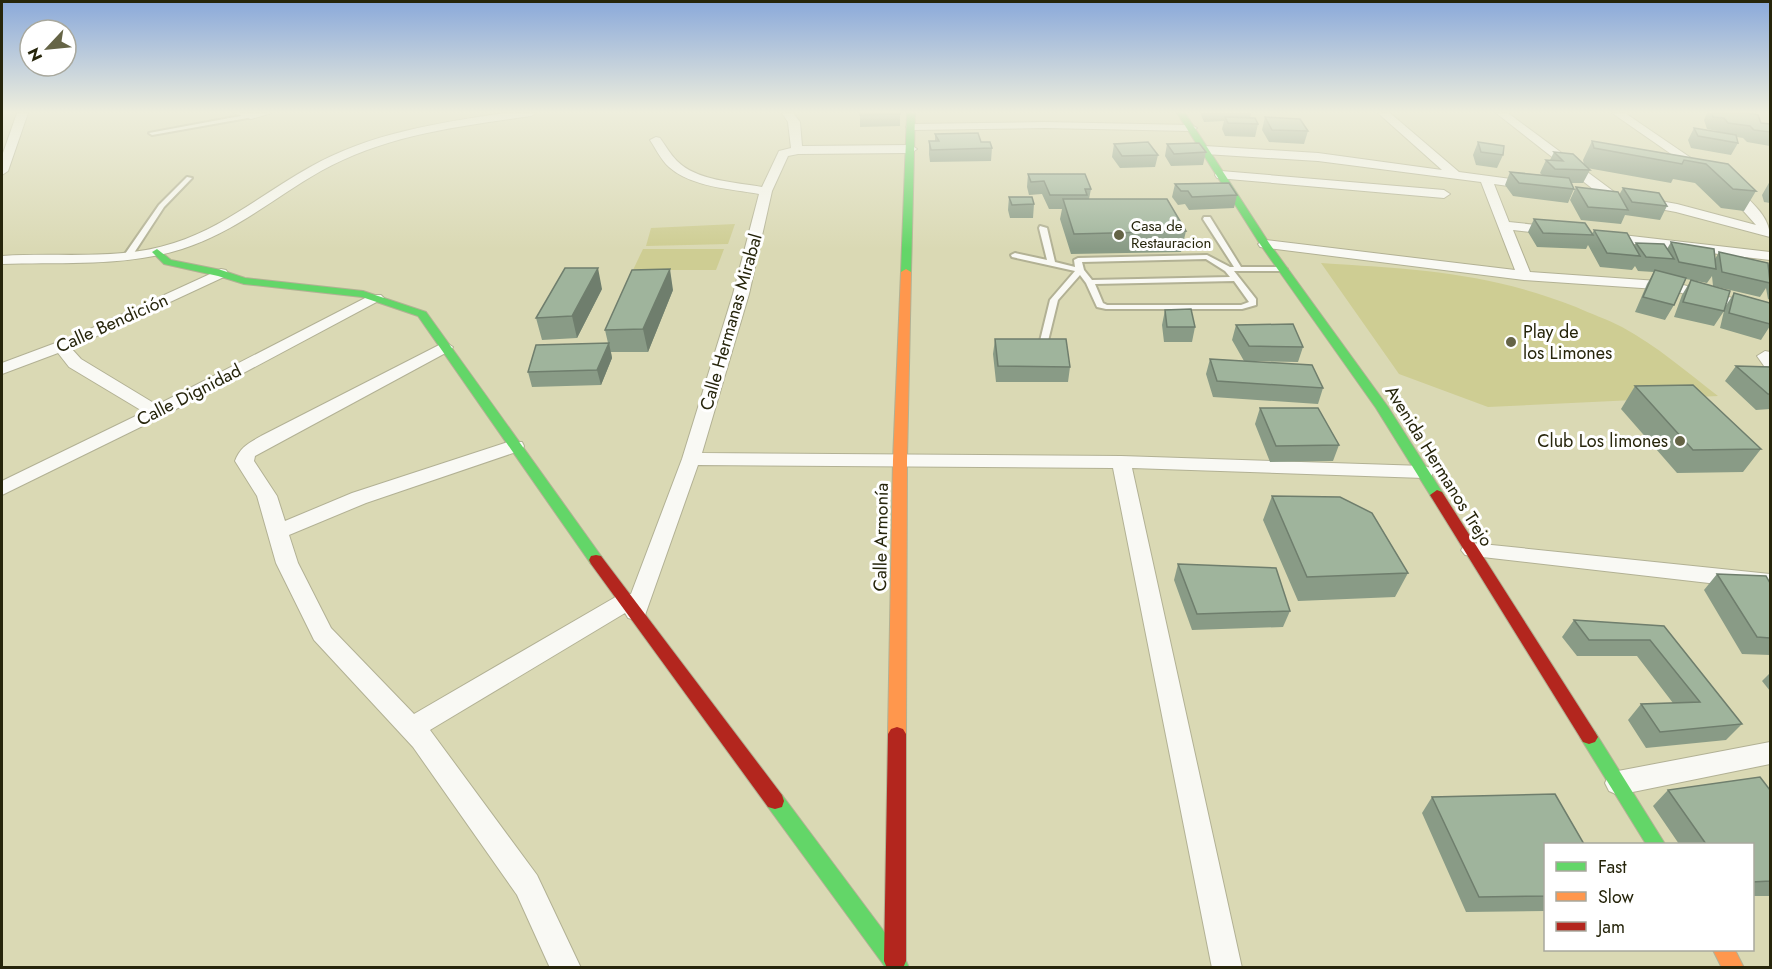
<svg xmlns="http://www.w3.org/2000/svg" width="1772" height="969" font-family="Jost,sans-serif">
<rect width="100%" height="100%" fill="#dad9b4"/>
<path fill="#cecd93" d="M735,224L728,244L646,246L651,228Z
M643,249H724L716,270H633Z
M1321,263C1414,269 1487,272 1576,307C1591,314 1607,319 1622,327C1657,346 1687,372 1718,396L1488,407L1399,374Z"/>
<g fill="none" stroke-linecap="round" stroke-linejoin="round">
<defs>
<path id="lane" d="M251,114L254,116L253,117L152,135L149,133Z
M187,177L192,178L164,207L132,256H126L125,254L159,205Z
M1204,217H1210L1241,267H1283L1287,269L1283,271H1234L1256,299V305L1242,309H1106L1097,307L1086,283L1080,275L1058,300L1048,341L1047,343H1041L1040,341L1050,300L1075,271L1012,257L1011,255L1015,253L1047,260L1039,228L1040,226L1047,228L1055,262L1075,267L1074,260L1078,258L1207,255L1230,267H1234L1203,219ZM1206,259L1225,271L1230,277L1092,280L1084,270L1082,262ZM1234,281L1249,302L1241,305H1107L1103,303L1095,284Z"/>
<path id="street" d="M17,113H28L8,171L2,175V156Z
M234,113H272L251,119Z
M504,113H536L531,116C459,126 385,135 321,171C275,197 234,233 182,249C125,267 61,262 2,264V256C58,252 120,261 174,243C225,227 266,191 312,166C371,133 438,123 504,113Z
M782,113H793L800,122L802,146L911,145L917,149L911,153L798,154L788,156L772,191L749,294L702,453L1121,456L1424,466L1431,468L1434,472L1431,476L1424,478L1132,468L1242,968H1212L1113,468L698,465L644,618L636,620L628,618L625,613L430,730L537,875L581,968H550L517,895L413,747L314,640L276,563L257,496L235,461C240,447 249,443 261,436L445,342L453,347L451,350L255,456L254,461L277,496L285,521L352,493L508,442H522L524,446L522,450L366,503L289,535L298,563L331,628L414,714L619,595L631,594L682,459L733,294L759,194C731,189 691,187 669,167C661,160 656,149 650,140L656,137L660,138C665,145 670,154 677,161C697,181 735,182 762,187L779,151L791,148L788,122Z
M1378,113H1390L1459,172L1534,182L1536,185L1534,188L1530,189L1494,184L1509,222L1555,227L1562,231L1555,235L1513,230L1530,272L1672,282L1770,308V318L1671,290L1524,280L1260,247L1258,244L1265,240L1515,270L1481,182L1318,161L1205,154L1199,150L1205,146L1318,153L1442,170Z
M1496,113H1508L1617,194L1618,197L1617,200H1607Z
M1612,113H1625L1710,171L1708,174H1700Z
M1045,122L1191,125L1197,128L1191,131L1045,128L912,130L906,127L912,124Z
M1221,171L1444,190L1450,194L1444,198L1217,178L1215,175L1217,172Z
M1728,183L1732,184C1748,199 1770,215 1770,237L1676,212L1638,205L1636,202L1643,198L1677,204L1756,225L1722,187Z
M1605,233L1770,252V260L1600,240L1598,237Z
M221,269L226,270L228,273L226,276L71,348L81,359L157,405L371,295H381L384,298L163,416L2,495V481L144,412L69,367L58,353L2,374V363L77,335Z
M1765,351L1770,352V367L1764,366L1757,356Z
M1472,543L1770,574V590L1465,555L1461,550L1465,545Z
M1770,742V764L1618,795L1609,791L1605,783L1609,775L1618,771Z"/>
<path id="fast" d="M907,113H915L911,272L906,275L901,272Z
M1177,113H1185L1269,243L1388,407L1444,495L1442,498H1432L1376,408L1260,244Z
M157,249L171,260L221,270L245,278L363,291L426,312L601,556L603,560L601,564H591L418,316L362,297L244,284L218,276L164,264L152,252Z
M1589,730L1595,732L1665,844H1646L1583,742L1580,737L1583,732Z
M775,793L782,795L906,961L909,968H886L768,807L766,801L768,795Z"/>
<path id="slow" d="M906,269L911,272L907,460L906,734L903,739L897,741L891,739L888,734L893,460L901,272Z
M1713,950H1735L1744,968H1722Z"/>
<path id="jam" d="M1437,490L1442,492L1595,732L1598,737L1595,742L1589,744L1583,742L1430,495Z
M596,555L601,556L782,795L784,801L782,807L775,809L768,807L591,564L589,560L591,556Z
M897,727L903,729L906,734V961L903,968H887L884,961L888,734L891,729Z"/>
</defs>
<use href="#lane" stroke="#b2b194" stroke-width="4"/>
<use href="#street" stroke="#b2b194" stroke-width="2"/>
<use href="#fast" stroke="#b2b194" stroke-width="2"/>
<use href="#slow" stroke="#b2b194" stroke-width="2"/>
<use href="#jam" stroke="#b2b194" stroke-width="2"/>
<use href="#lane" fill="#f9f9f4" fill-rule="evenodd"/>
<use href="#street" fill="#f9f9f4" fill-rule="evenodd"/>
<use href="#fast" fill="#63d668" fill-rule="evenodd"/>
<use href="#slow" fill="#ff974d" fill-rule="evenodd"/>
<use href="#jam" fill="#b3261e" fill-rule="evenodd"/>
</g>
<path fill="#899b86" d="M860,113H900V126L860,127Z
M1202,113H1251L1250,118L1258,124L1255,137L1225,136L1222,129L1224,121L1204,122L1201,115Z
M1707,113H1748L1761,123L1770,124V146L1747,142L1743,138L1737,137L1738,143L1731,155L1691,148L1688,140L1694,128L1718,132L1717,131L1707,129L1704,120Z
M1265,117L1308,131L1304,144L1269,142L1262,130Z
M935,134L981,142L992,148L991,161L930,162L929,154V141H935Z
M1592,141L1728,164L1756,191L1744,211L1721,208L1695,183L1673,179L1671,183L1587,168L1590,170L1583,183H1571L1574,189L1568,203L1513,196L1505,185L1510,172L1542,175L1540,173L1546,160H1550L1554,152L1584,165L1583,160Z
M1478,142L1503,155L1497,168L1476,165L1473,155Z
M1114,144L1158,155L1155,167L1120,168L1112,157Z
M1167,144L1206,152L1203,165L1171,166L1165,156Z
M1028,174L1091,189L1089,199L1186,231L1181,252L1071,254L1060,219L1062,209H1049L1042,194L1029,195L1027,187Z
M1770,181V203L1764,202L1762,195Z
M1175,184L1237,195L1234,208L1189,210L1185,204L1178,205L1172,197Z
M1576,187L1619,195L1623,188L1667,206L1660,220L1625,215L1621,224L1581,220L1570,200Z
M1009,197L1034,204L1033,218H1010L1008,210Z
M1534,219L1592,234L1594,230L1634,246L1636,243L1667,249L1671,242L1715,259L1719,252L1769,271L1770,268V300L1768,299L1766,288L1760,297L1713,286L1712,276L1707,283L1686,279L1674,305L1665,320L1635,312L1647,284L1654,272L1638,271L1635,266L1632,270L1600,267L1588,245L1586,249L1537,247L1528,232Z
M1691,280L1725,307L1734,293L1770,303V326L1761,340L1720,328L1724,311L1714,326L1674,317L1682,295Z
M602,289L577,338L542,340L536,318Z
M673,290L648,352H611L612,358L601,385L532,387L528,372L608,343L605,330Z
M1165,310L1195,327L1192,342H1164L1162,325Z
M1236,325L1303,347L1298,362L1253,361L1323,388L1318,404L1213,397L1206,374L1210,359L1244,361L1232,340Z
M995,339L1070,367L1068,382H996L993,354Z
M1736,366L1770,367V409L1756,410L1725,381Z
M1635,386L1761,449L1743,472L1677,473L1621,409Z
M1260,408L1339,445L1333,461L1270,462L1255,424Z
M1272,496L1408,573L1395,597L1298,601L1263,520Z
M1178,564L1290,611L1283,627L1192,630L1174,580Z
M1717,574L1770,583V655L1742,654L1704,590Z
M1574,620L1664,626L1742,724L1726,740L1646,748L1628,720L1641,704L1673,703L1637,656H1577L1562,637Z
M1770,673V691L1762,681Z
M1668,790H1770V896H1752V844H1679L1653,806Z
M1432,797L1545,844V911L1466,912L1422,813Z"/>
<path fill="#6f7e6d" d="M598,268L602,289L577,338L572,316Z
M670,269L673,290L648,352L643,329Z
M609,343L612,358L601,385L597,370Z"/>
<path fill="#9fb49c" stroke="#6f7e6d" stroke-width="1.5" d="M860,113H900V114L860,115Z
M1712,113H1748L1758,115L1761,123L1770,124V132L1754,130L1750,126L1728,123L1724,118L1713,117Z
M1225,117L1255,118L1258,124L1228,123Z
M1265,117L1300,119L1308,131L1272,130Z
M1694,128L1736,135L1738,143L1698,136Z
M978,133L981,142H990L992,148L931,150L929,141H939L935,134Z
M1592,141L1728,164L1756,191L1733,189L1706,164L1684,160L1682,164L1594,148Z
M1148,142L1158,155L1122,156L1114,144Z
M1478,142L1504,146L1503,155L1481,152Z
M1199,143L1206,152L1174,154L1167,144Z
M1554,152L1573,154L1590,170L1555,169L1546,160L1563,161Z
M1510,172L1569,178L1574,189L1519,183Z
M1028,174H1085L1091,189H1085L1087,195H1050L1044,181L1031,182Z
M1229,183L1237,195L1192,197L1188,191H1181L1175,184Z
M1576,187L1618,192L1628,210L1588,207Z
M1623,188L1659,193L1667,206L1632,202Z
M1009,197H1032L1034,204L1012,205Z
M1063,199H1167L1186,231L1074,234Z
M1534,219L1585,223L1593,235L1543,233Z
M1594,230L1627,233L1640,256L1607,253Z
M1671,242L1714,249L1716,269L1679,262Z
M1636,243L1664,244L1674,259L1646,257Z
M1719,252L1768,263L1770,283L1722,272Z
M565,268H598L572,316L536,318Z
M670,269L643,329L605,330L632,270Z
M1655,270L1686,278L1674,305L1643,297Z
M1691,280L1730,291L1724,311L1683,302Z
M1734,293L1770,303V324L1729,313Z
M1191,309L1195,327H1167L1165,310Z
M1293,324L1303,347L1249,346L1236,325Z
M995,339H1066L1070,367L998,366Z
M609,343L597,370L528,372L536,345Z
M1210,359L1312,365L1323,388L1217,381Z
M1736,366L1770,367V394H1768Z
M1693,385L1761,449L1693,450L1635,386Z
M1260,408H1318L1339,445L1276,446Z
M1272,496L1340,497L1372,513L1408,573L1307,577Z
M1178,564L1276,568L1290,611L1197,614Z
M1717,574L1766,576L1770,583V638L1757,637Z
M1574,620L1664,626L1742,724L1660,732L1641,704L1700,702L1650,640H1589Z
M1760,777L1770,790V881L1752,882V844H1706L1668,790Z
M1555,794L1584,844H1545V896L1479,897L1432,797Z"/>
<linearGradient id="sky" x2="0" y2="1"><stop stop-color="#8aa9da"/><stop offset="0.45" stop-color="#eed"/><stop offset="1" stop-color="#eed" stop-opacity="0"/></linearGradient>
<rect width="1772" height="249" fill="url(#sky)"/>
<g fill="#656446" stroke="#fff" stroke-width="2">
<circle cx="1119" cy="235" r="6"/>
<circle cx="1511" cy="342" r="6"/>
<circle cx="1680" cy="441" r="6"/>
</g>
<g text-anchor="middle" stroke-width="6" stroke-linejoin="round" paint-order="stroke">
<g font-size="15" fill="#26250b" stroke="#fff" text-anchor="start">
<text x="1131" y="231">Casa de<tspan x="1131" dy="17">Restauracion</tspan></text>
</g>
<g font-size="18" fill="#26250b" stroke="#fff">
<text transform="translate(731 322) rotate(-74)" y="6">Calle Hermanas Mirabal</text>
<text transform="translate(112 323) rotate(-24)" y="6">Calle Bendición</text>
<text transform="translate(189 395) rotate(-27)" y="6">Calle Dignidad</text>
<text transform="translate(1439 466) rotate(58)" y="6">Avenida Hermanos Trejo</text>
<text transform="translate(881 537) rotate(-89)" y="6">Calle Armonía</text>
</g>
<g font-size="18" fill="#26250b" stroke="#fff" text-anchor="start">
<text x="1523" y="338">Play de<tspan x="1523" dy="21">los Limones</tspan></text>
<text x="1668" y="447" text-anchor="end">Club Los limones</text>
</g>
</g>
<rect width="1772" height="969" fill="none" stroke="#26250b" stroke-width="6"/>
<rect x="1544" y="843" width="210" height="108" fill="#ffffff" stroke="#a8a89d" stroke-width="1.5"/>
<rect x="1556" y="862" width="30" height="9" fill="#63d668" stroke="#a8a89d" stroke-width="1.5"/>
<text x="1598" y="873" font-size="18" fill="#26250b">Fast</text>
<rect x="1556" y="892" width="30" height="9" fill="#ff974d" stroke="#a8a89d" stroke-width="1.5"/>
<text x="1598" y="903" font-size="18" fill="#26250b">Slow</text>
<rect x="1556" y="922" width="30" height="9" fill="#b3261e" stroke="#a8a89d" stroke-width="1.5"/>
<text x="1598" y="933" font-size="18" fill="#26250b">Jam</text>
<g transform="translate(48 48) rotate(244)"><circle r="28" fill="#ffffff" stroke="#a8a89d" stroke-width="1.5"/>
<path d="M0-4.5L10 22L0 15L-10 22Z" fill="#656446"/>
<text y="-9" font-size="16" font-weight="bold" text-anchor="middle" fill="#26250b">N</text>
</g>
</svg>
